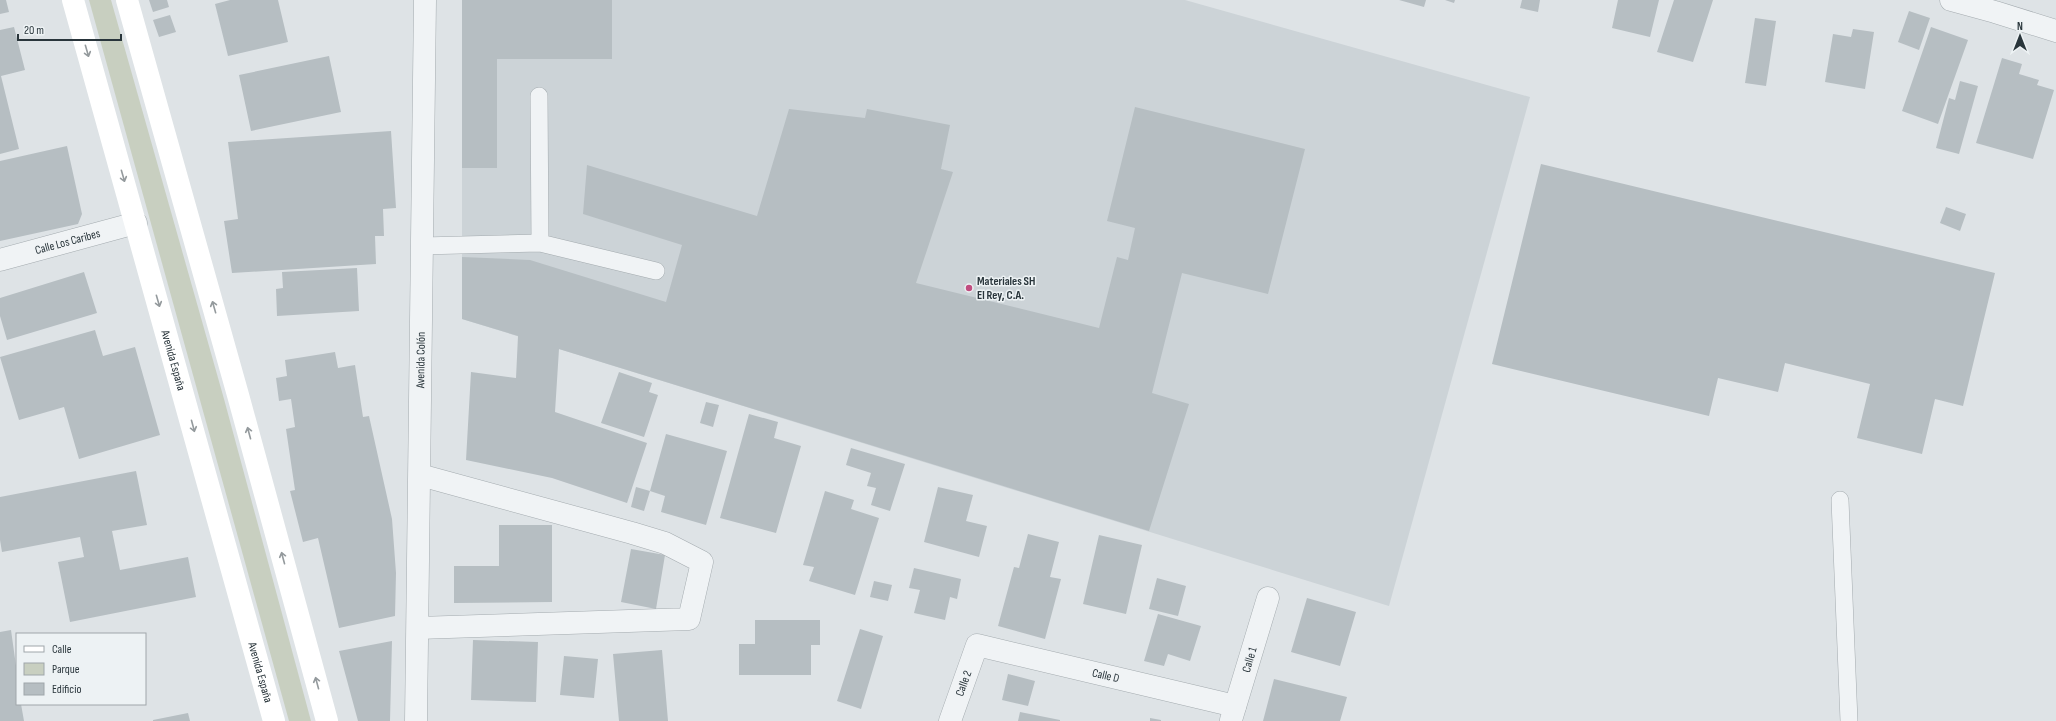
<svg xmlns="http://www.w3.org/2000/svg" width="2056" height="721" font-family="'Sofia Sans Condensed',sans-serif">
<rect width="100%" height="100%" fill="#dee3e6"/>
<path fill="#ccd3d7" d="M462,0H1185L1530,97L1389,606L462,319Z"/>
<path fill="#c8cfc0" d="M89,0H111L224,399L311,721H289Z"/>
<path fill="#b6bec2" d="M0,0H6L9,12L0,14Z
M149,0H167L169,7L153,12Z
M230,0H278L288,42L228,56L215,4Z
M462,0H612V59H497V168H462Z
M1399,0H1426L1424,7Z
M1445,0H1455L1454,3Z
M1522,0H1540L1538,12L1520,8Z
M1618,0H1659L1650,37L1612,28Z
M1674,0H1713L1693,62L1657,52Z
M1909,11L1930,18L1919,50L1898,42Z
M170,15L176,32L159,37L153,20Z
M1755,18L1776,21L1766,86L1745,83Z
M14,27L25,70L1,76L19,149L0,154V30Z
M1931,27L1968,40L1938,124L1902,111Z
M1853,29L1874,32L1865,89L1825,82L1833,34L1851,37Z
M329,56L341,112L251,131L239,75Z
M2002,58L2022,64L2019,74L2039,80L2037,85L2054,90L2033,159L1976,143Z
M1960,81L1978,86L1959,154L1936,148L1949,98L1955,100Z
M1135,107L1305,149L1268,294L1182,273L1152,393L1189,404L1149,531L559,349L555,412L647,443L627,503L552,478L466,460L471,372L516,378L518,336L462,319V257L530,260L666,302L682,245L583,214L587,165L757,216L789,109L865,118L867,109L950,125L941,169L953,172L916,283L1099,328L1117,257L1128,260L1135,228L1107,221Z
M391,131L396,208L383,209L384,236H375L376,264L232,273L224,221L238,219L228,142Z
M67,146L82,214L78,224L0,241V161Z
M1541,164L1995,273L1963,406L1935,399L1922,454L1857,438L1870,384L1785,363L1778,392L1718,378L1709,416L1492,364Z
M1946,207L1966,214L1960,231L1940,223Z
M357,268L359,311L277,316L276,289L283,288L282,272Z
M84,272L97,313L7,340L0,316V298Z
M95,330L103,356L135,347L160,435L79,459L64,407L19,420L0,357Z
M335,352L338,368L355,365L363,417L369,416L392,519L396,573L395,616L339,628L318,538L303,542L290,491L295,490L286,429L295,427L291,399L279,401L276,378L287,376L285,360Z
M619,372L652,383L649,392L658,395L644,437L601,423Z
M706,402L719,405L713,427L700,423Z
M749,414L778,422L774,438L801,446L776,533L720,518Z
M666,434L727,451L706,525L661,512L665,496L650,491Z
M851,448L905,464L890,511L871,505L876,488L867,486L871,473L846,465Z
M136,471L147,525L112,531L120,570L188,557L196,597L70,622L58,562L84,557L80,537L2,552L0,540V497Z
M636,487L650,491L644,511L631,507Z
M938,487L973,495L966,521L987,526L979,557L924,542Z
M825,491L854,500L851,509L879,518L855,595L809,581L814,567L803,565Z
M499,525H552V602L454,603V566H499Z
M1028,534L1059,542L1050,577L1061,579L1045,639L998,626L1014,567L1019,568Z
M1099,535L1142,545L1126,614L1083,604Z
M631,549L665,555L656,609L621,602Z
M914,568L961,579L957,599L950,597L945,620L914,613L920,590L909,588Z
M1157,578L1186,586L1178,616L1149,609Z
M874,581L892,585L888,601L870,597Z
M1307,598L1356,612L1340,666L1291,652Z
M1158,614L1201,626L1190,661L1168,654L1164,666L1144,661Z
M755,620H820V645H811V675H739V644H755Z
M860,629L883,636L861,709L837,701Z
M11,630L17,673V704H21L24,721H0V632Z
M473,640L538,642L536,702L471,700Z
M392,641L390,721H358L339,651Z
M662,650L668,721H619L613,654Z
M564,656L598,659L594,698L560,695Z
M1008,674L1035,681L1028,706L1002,700Z
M1274,679L1347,697L1340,721H1263Z
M1020,712L1060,720V721H1018Z
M188,713L190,721H153V720Z
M1150,718L1161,720V721H1150Z"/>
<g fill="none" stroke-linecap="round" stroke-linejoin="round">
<defs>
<path id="lane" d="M539,96L540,243
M422,246L540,243L656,271
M1840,500L1849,721"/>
<g id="street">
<path d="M1951,0L1995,12L2056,31"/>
<path id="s1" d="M0,260L136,223"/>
<path d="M418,628L689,619L702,562L665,543L632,533L420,475"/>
<path id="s2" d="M1231,720L1268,598"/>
<path id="s3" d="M416,721L425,0"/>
<path id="s4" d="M950,721L977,645L1235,706"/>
</g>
</defs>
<use href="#lane" stroke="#a4abaf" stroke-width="18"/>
<use href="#street" stroke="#a4abaf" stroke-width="23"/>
<use href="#lane" stroke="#f0f3f5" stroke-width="17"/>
<use href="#street" stroke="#f0f3f5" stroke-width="22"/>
<g stroke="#fff" stroke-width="22">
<path id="s5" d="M73,0L274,721"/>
<path d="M127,0L238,395L327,721"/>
</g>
</g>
<defs><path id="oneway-shaft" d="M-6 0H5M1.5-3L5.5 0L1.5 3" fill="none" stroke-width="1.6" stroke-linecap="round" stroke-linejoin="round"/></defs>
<g stroke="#949a9d">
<use href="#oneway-shaft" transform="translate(87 51) rotate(74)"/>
<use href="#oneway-shaft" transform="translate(123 176) rotate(74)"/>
<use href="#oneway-shaft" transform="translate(158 301) rotate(74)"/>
<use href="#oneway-shaft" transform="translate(214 307) rotate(-106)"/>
<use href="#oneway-shaft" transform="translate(193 426) rotate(75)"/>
<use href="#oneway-shaft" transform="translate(249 433) rotate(-105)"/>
<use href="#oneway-shaft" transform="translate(283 558) rotate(-105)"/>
<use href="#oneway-shaft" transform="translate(317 683) rotate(-105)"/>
</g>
<circle fill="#c14d80" stroke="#edf2f4" stroke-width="1.5" cx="969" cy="288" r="4"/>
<g text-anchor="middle" stroke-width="3" stroke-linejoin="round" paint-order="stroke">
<g font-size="12" fill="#29353b" stroke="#edf2f4">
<text dy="4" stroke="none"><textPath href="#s1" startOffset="70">Calle Los Caribes</textPath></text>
<text dy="4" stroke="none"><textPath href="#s5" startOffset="374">Avenida España</textPath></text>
<text dy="4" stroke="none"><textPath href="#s3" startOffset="361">Avenida Colón</textPath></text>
<text dy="4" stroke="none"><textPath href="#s2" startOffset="63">Calle 1</textPath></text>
<text dy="4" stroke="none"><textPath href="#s5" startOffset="698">Avenida España</textPath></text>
<text dy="4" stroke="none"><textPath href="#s4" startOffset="213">Calle D</textPath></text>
<text dy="4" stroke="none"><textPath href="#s4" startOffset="40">Calle 2</textPath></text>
</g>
<g font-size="12" font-weight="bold" fill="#29353b" stroke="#edf2f4" text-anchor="start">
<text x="977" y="285">Materiales SH<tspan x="977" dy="14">El Rey, C.A.</tspan></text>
</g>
</g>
<rect x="16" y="633" width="130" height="72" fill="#edf2f4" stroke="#9fa6aa"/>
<rect x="24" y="646" width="20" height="6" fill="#ffffff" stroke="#9fa6aa"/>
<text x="52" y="653" font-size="12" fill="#29353b">Calle</text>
<rect x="24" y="663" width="20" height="12" fill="#c8cfc0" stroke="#9fa6aa"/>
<text x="52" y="673" font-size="12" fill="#29353b">Parque</text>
<rect x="24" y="683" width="20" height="12" fill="#b6bec2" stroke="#9fa6aa"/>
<text x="52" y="693" font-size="12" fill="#29353b">Edificio</text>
<g transform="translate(2020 36)" stroke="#edf2f4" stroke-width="3" paint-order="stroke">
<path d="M0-3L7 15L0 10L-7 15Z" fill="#29353b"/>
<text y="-6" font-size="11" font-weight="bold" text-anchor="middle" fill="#29353b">N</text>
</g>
<path d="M18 34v6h103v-6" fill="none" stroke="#29353b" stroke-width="2"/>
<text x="24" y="34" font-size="12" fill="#29353b" stroke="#edf2f4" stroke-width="3" paint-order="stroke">20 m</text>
</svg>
